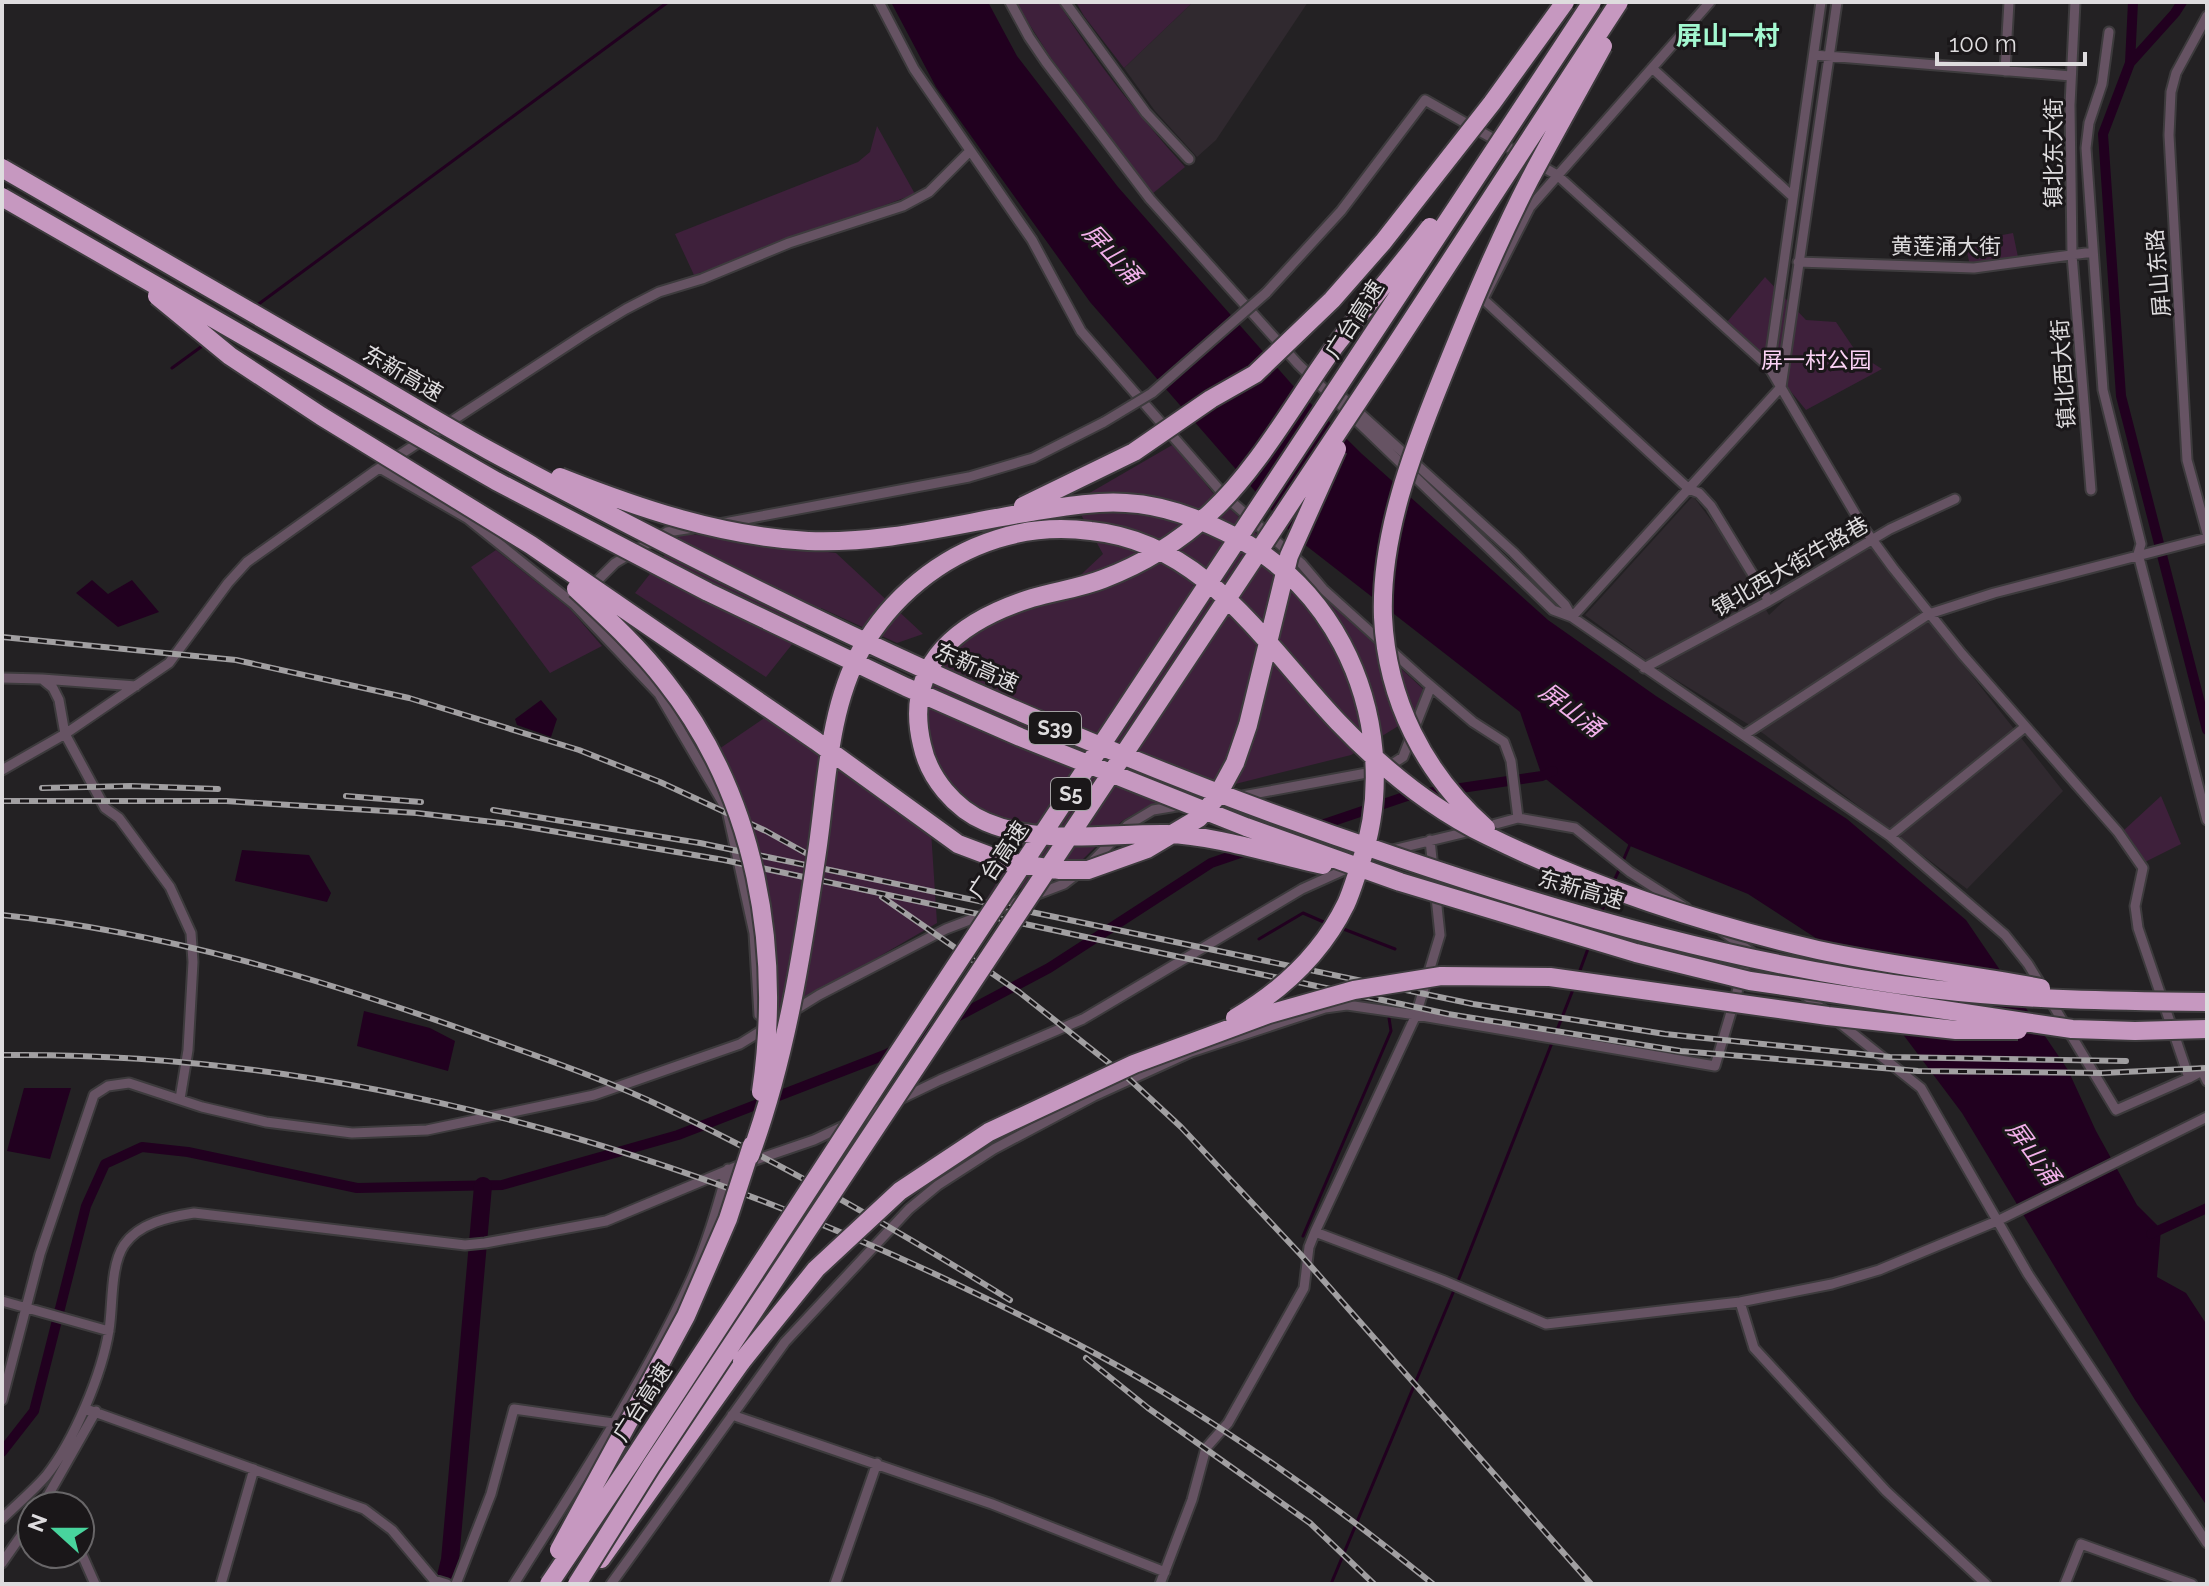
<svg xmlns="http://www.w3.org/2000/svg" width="2209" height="1586" font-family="Raleway,'Noto Sans SC',sans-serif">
<rect width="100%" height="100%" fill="#232123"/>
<path fill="#30292f" d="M1193,2H1308L1216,140L1197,157L1155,111L1124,68Z
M1693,496L1729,544L1769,615L1793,592L1869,545L2063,791L1967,889L1764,734L1660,670L1585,615Z"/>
<path fill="#3e203b" d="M1015,2H1058C1095,61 1138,115 1185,167L1152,194L1051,58Z
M1076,2H1193L1124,68L1084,16Z
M877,126L915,194L694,275L675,234L858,162L870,152Z
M2013,233L2018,257L1970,266L1965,242Z
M1765,277L1806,320L1836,322L1857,353L1882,369L1806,410L1749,341L1727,322Z
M1174,444L1212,492L1423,689L1413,717L1351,755L1148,806L1122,821L1081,861L982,906L1023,840L954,792L927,744L924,709L947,653L991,619L1052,602L1103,554L1074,502Z
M682,533L836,553L923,634L897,643L821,608L766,677L635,593Z
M496,550L570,609L602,646L550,673L471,567Z
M779,708L931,831L937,923L778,1015L769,896L736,788L719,749Z
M2161,796L2181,844L2145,862L2123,831Z"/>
<path fill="#21001f" d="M891,2H988L1017,56L1118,187L1296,389L1362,454L1548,620L1656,696L1847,819L1966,920L2068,1070L2096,1131L2137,1205L2161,1229L2157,1277L2186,1293L2207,1325V1506L2135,1400L1962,1113L1845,957L1748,894L1630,846L1542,776L1520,712L1295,537L1090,302L936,87Z
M92,580L108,594L132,580L159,612L118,627L76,593Z
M541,700L557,719L551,737L517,725L515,719Z
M242,850L309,855L331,893L327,902L235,881Z
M364,1011L430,1028L455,1041L448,1071L357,1046Z
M24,1088H71L50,1159L7,1151Z"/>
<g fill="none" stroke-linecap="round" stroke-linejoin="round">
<path stroke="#21001f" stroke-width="3" d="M256,306L668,2
M172,368L205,344
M1623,861L1631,842
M1613,883L1620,868
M1601,913L1609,894
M1341,928L1395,949
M1259,939L1303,913L1326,923
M1579,973L1589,946
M1303,1236L1391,1031L1389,1018
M1331,1584L1460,1276L1574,987"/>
<path stroke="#21001f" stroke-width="10" d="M2182,2L2175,13L2130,63L2103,134L2121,396L2207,730
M2130,63L2133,2
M1283,838L1407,796L1542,776L1553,771
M2151,1234L2207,1208
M2,1452L34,1411L86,1206L105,1164L142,1147L188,1152L357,1188L502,1185L678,1135L887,1054L1049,968L1211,863L1249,850"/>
<path stroke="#21001f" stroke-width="18" d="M444,1584L450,1560L483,1186"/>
<defs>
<path id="minor" d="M879,2L914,69L1032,240L1081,331L1224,495L1301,563L1323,589L1425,681L1473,722L1504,742L1511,761L1518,818
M1010,2L1029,37L1046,62L1150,199L1298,364L1553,610L1572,617L1890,836L2005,935L2028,964L2042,987
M1065,2L1146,113L1189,159
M1710,2L1530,207L1483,299L1689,489L1699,493L1711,506L1769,601
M2075,2L2070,105L2072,255L2091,490
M2207,16L2176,73L2171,92L2169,135L2187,460L2207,533
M2109,32L2102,84L2089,123L2086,148L2103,390L2141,544L2138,554L2207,820
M1814,55L2071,76
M1652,68L1792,196
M2005,71L2009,2
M1798,262L1974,268L2093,252
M1266,293L1341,211L1425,100L1557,175L1769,367L1863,527L1893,568L1962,654L2118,832L2143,868L2135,906L2138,928L2189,1078L2202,1071L2207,1081
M1769,367L1821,2
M1333,389L1513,552L1565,605L1572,617
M380,468L467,518L574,604L659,694L727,810L754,933L759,1015
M719,524L969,477L1033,458L1104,422
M591,587L615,563L667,532L693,528
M1572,617L1781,387L1837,2
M1644,668L1769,601L1890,529L1955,499
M2,678L42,679L53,688L59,700L65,734L105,808L119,818L170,887L191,933L193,962L188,1050L180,1099
M42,679L136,686
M1744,735L1929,614L1994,593L2207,538
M2,770L65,734L169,663L228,583L247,562L375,471L588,332L626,309L659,292L702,279L789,243L903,206L929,192L969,152
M1237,797L1383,770L1403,757L1431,686
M1485,827L1518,818L1575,828L1630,872L1686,908
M1890,836L2025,727
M1388,851L1471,831
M1722,931L1755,955
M1801,992L1921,1088L2028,1274L2207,1543
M2050,1000L2116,1110L2189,1078
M861,1118L940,1080L1083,1019L1302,889L1353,866
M1315,1232L1442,1280L1546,1324L1740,1302L1832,1284L1879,1270L1997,1221L2207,1117
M2,1301L109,1331
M1740,1302L1754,1348L1886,1491L1986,1584
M2,1400L40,1254L94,1095L108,1086L129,1083L202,1107L266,1122L352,1133L427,1130L594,1095L740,1044L819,995L946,929L1064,884L1090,864L1128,825L1153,810L1183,805
M86,1409L364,1509L392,1530L434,1580L447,1584
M732,1415L992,1504L1165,1572
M42,1506L96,1411
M2,1519C16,1505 33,1491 46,1476C74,1441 102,1374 109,1330C113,1306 110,1266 124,1245C139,1223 169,1217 194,1213L465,1245L485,1243L606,1221L738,1166L814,1140L848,1124
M80,1550L95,1584
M2,1563L32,1520
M221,1584L254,1469
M456,1584L491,1494L514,1409L613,1423
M514,1584C575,1486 640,1389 689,1284C706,1247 717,1208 728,1169
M611,1584L785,1342L909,1209L938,1185L994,1149L1094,1096L1191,1052L1325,1008L1347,1005L1416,1015L1715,1066L1748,955
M835,1584L877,1463
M1160,1584L1192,1500L1206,1448L1228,1423L1304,1288L1309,1247L1315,1232L1416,1015L1440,935L1430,840
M2065,1584L2081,1544L2192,1584"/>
<path id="motorway" d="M601,1559L742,1361"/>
</defs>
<use href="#minor" stroke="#3d3b3d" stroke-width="13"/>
<use href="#motorway" stroke="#3d3b3d" stroke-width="22"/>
<use href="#minor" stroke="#665363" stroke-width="9"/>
<use href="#motorway" stroke="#c698c0" stroke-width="18"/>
<defs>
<path id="rail" d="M2,637L236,660L409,698L579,750L660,782L766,831L820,861
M42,788L131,786L218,789
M346,796L421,802
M2,801H226L417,813L510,824L724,860L1448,1014L1681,1051L1918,1071L2102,1073L2207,1068
M493,810L700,843L1473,1004L1665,1034L1890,1057L2126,1061
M882,897L1019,992L1128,1078L1181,1127L1301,1255L1591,1584
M2,915C163,932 318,978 470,1032C536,1056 603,1078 667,1109C785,1165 899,1231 1010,1300
M2,1055C341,1051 677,1148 979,1295C1043,1326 1106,1357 1166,1394C1259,1451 1348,1515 1433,1584
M1086,1358L1148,1408L1310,1523L1374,1584"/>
</defs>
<use href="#rail" stroke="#a19fa1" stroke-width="6"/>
<use href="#rail" stroke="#1a1719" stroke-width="3" stroke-dasharray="9" stroke-linecap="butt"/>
<defs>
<path id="minor-bridge" d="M1104,422L1152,393L1266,293"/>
<path id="motorway-bridge" d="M2,168C113,232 223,296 334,360C386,390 437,422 490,451C782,609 1081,752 1397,857C1571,916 1749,967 1932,989C2023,1000 2115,1001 2207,1002
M2,197L496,481L708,592L906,687L1020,737L1246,827L1400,882L1636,953L1750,981L2072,1029L2135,1031L2207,1029
M157,296L230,356L321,416L531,545L816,741L958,844L1003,861L1060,870H1088L1147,849L1199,818L1216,798L1235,763L1248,725L1289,556L1337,449
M560,477C641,509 720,536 808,541C884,544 956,524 1030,512C1062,507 1094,501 1126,503C1167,505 1206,521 1241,540C1286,566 1318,599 1342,644C1377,710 1385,792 1361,862C1356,876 1352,891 1346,904C1322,953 1281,991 1235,1018
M1023,506L1134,452L1211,399L1255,374L1332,300L1383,242L1492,103L1565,2
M576,589C607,618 639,647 665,681C757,797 782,949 761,1092
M1486,828C1424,773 1387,700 1383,617C1380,536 1412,452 1442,378C1469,311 1497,243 1530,179C1554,134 1579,90 1603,46
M1323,865C1276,855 1213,835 1167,834C1108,833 1042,846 986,822C955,809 929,778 922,745C902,662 962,620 1032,598C1056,591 1080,588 1103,579C1143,564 1180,541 1211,512C1258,469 1297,398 1335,346C1366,306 1399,267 1430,227
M750,1156C786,1058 802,954 817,852C827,784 828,710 861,650C891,597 940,557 997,539C1028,529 1059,527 1091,531C1205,542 1266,646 1338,722C1381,767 1432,809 1488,836C1592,887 1704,924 1818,950C1892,966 1967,974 2041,988
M742,1361L816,1269L900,1191L989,1132L1134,1064L1269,1014L1354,990L1441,976L1550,977L1828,1016L1956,1030H2018
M559,1550L686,1316L728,1219L752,1145
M549,1584L630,1464L879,1082L1592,2
M577,1584L651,1466L1389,355L1619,2"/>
</defs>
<use href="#minor-bridge" stroke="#3d3b3d" stroke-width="13" stroke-linecap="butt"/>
<use href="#motorway-bridge" stroke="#3d3b3d" stroke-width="22" stroke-linecap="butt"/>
<use href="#minor-bridge" stroke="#665363" stroke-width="9"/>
<use href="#motorway-bridge" stroke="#c698c0" stroke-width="18"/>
</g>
<g text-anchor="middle" stroke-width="6" stroke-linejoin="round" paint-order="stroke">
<g fill="#1a1719" stroke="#a3a1a3" stroke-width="2">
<rect x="1029" y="712" width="52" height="32" rx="6"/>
<rect x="1051" y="778" width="40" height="32" rx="6"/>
</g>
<g font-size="20" font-weight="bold" fill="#dedcde">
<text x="1055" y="735">S39</text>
<text x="1071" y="801">S5</text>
</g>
<g font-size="22" fill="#dedcde" stroke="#1a1719">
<text transform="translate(2053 153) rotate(-90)" y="8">镇北东大街</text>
<text x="1946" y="254">黄莲涌大街</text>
<text transform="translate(2158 273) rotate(-95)" y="8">屏山东路</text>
<text transform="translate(1354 319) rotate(-57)" y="8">广台高速</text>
<text transform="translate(403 373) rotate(30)" y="8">东新高速</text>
<text transform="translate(2063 374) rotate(-94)" y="8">镇北西大街</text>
<text transform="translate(1790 566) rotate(-30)" y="8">镇北西大街牛路巷</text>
<text transform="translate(977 667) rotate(24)" y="8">东新高速</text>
<text transform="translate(998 860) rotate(-56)" y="8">广台高速</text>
<text transform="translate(1581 889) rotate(16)" y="8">东新高速</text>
<text transform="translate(642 1402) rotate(-57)" y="8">广台高速</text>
</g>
<g font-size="22" fill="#fbd2f5" stroke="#1a1719">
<text x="1816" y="368">屏一村公园</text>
</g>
<g font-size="24" font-style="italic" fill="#f2b0ea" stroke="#1a1719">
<text transform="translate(1112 254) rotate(47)" y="8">屏山涌</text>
<text transform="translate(1571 710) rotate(37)" y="8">屏山涌</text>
<text transform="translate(2033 1153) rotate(54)" y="8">屏山涌</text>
</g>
<g font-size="26" font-weight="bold" fill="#a3f8d0" stroke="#1a1719">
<text x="1728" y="45">屏山一村</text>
</g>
</g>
<rect width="2209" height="1586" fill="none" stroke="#dedcde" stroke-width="8"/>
<g transform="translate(56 1530) rotate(291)"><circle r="38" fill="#1a1719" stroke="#686668" stroke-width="2"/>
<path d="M0-6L14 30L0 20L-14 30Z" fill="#48d49d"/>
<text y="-12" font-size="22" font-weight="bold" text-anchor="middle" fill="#dedcde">N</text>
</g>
<path d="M1937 52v12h148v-12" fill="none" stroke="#dedcde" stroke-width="4"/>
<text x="1949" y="52" font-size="24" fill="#dedcde" stroke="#1a1719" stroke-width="6" paint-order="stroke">100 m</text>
</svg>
